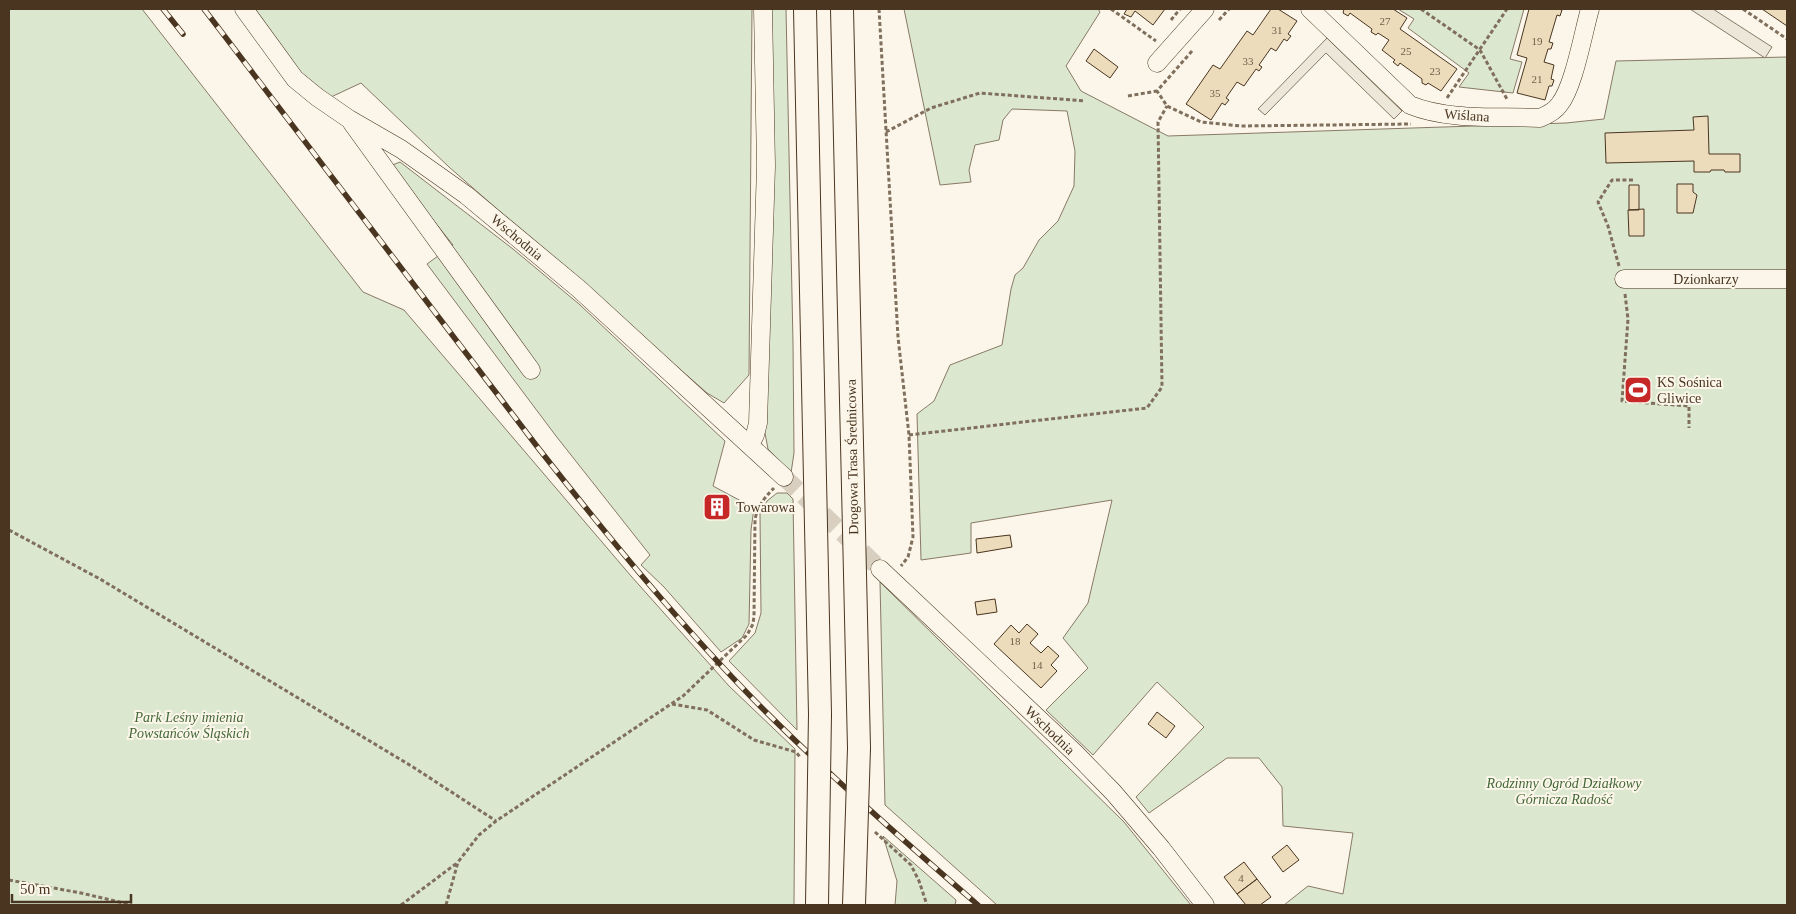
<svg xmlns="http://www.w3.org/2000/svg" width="1796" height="914" font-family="'Times New Roman',serif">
<rect width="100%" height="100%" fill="#fbf6e9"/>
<path fill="#dce7d0" stroke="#887966" d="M9,9H142L363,292L404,310L631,576L729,686L795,749L794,905H9Z
M253,9H752L749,375L724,403L707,393L449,167L361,83L331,97L298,70Z
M766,9H786L793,343L794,453L791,473L768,449L764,428Z
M904,9H1098L1100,12L1066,66L1081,91L1168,136L1566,123L1604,119L1616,61L1787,57V905H1284L1308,886L1343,894L1353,833L1283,826L1282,787L1259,758H1227L1149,813L1136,797L1204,727L1157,682L1093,755L1046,710L1088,668L1063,638L1088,603L1112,500L971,523V553L921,560L917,414L934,401L950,365L1002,345L1011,289L1015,275L1023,268L1039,240L1058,221L1074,186L1075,151L1067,111L1012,109L1003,120L999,140L975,145L969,170L971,182L940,185Z
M1398,9H1524L1510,59L1522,62L1513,93L1459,87L1469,73L1408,28L1414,19Z
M400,162L513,249L579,304L725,441L713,486L754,508L751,530L749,624L742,638L721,652L664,587L641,565L650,555L556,436L427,264L453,245L390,166Z
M777,493H787L793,499L797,730L729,661L755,633L761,613L760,514L767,501Z
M880,582L1124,822L1191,905H997L885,805Z
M883,836L956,900L955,905H895L897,881Z"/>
<path fill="#ede7d9" stroke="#887966" d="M1690,9H1713L1772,47L1765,58Z
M1327,38L1402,111L1394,119L1326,53L1265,115L1258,109Z"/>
<path fill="#ecdcbc" stroke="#4a3520" d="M1127,9H1165L1153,25L1135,11L1131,17L1124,14Z
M1271,9H1278L1297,21L1288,34L1291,36L1287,41L1284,39L1276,51L1271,48L1259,65L1262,67L1259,71L1256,69L1244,86L1237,82L1226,98L1229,100L1225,105L1222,103L1211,120L1186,104L1213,65L1220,69L1247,31L1253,35Z
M1344,9H1393L1407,18L1400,29L1457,69L1441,91L1428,83L1426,85L1422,83V79L1400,63L1398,66L1393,62L1395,60L1382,50L1389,40L1378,33L1376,35L1371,32L1372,29L1350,13L1348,16L1343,13Z
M1529,9H1558L1562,10L1560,16L1557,15L1549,42L1553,43L1551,49H1548L1544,62L1554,65L1551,79L1554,80L1552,86H1549L1545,100L1517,93L1527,58L1517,55Z
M1762,9H1787V26Z
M1094,49L1118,67L1110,78L1086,61Z
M1708,116L1709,154H1740V172H1725L1724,170H1711L1710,172H1694V161L1606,163L1605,133L1694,130L1693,117Z
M1677,184H1693V192L1697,195L1693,213H1677Z
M1629,185H1639V210H1629Z
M1644,209V236H1629L1628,210Z
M715,501L723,509L719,513L711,506Z
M1010,535L1012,547L977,553L976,539Z
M995,599L997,612L977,615L975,602Z
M1027,624L1038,634L1030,643L1041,653L1048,646L1059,656L1051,665L1057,671L1041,688L994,644L1011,625L1019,633Z
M1157,712L1175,726L1166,738L1148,724Z
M1287,845L1299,860L1283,872L1272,857Z
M1244,862L1257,879L1237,894L1224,877Z
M1257,879L1271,897L1260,905H1246L1237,894Z"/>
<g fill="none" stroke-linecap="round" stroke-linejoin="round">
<path stroke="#d8cfc1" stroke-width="18" stroke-dasharray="18 9" stroke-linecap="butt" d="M784,477L880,569"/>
<defs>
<path id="minor" d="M244,9L295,79L317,97L349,119L401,149L466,195L579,289L784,477
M1310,9L1410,105C1449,121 1499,116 1540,118C1547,115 1555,111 1559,105C1574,87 1583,33 1590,9
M1157,63L1205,9
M352,123L531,370
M1624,279H1787
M750,445L755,435L758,423L766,166L763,9
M880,569L1075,753L1113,792L1161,848L1205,905"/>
<path id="major" d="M805,9L820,714
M842,9L859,748"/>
</defs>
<use href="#minor" stroke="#4a3520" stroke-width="19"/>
<use href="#major" stroke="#4a3520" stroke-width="24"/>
<path stroke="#7f6f5c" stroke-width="3" stroke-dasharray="4 2.5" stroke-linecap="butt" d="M879,9L898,337L909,435L913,537L908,557L901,566
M1111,9L1156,41
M1421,9L1480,50L1508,101
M1743,9L1787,39
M1171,20L1180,9
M1219,20L1229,9
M1192,51L1157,91L1167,106L1201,122L1241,126L1411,124
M1128,96L1157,91
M1447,98L1507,9
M886,132L931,108L980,93L1085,101
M1619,266L1608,226L1598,202L1612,180H1635
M1625,294L1628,319L1622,401L1689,406V428
M909,435L1147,408L1162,387L1158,122L1167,106
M9,530L100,579L413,767L496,821
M672,704L707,710L754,740L796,752L800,757
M875,832L911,865L919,881L927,905
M9,880L81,893L132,905
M401,905L457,863
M446,905L458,862L479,835L496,821L683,696L747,635L753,624L754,616L755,519C758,506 764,498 774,488"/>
<use href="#minor" stroke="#fbf6e9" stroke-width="18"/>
<use href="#major" stroke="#fbf6e9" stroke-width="22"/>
<defs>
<path id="rail" d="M163,9L183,34
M204,9L539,449C609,538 681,626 761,707C830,776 904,841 978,905"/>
</defs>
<use href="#rail" stroke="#4a3520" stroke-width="5.5"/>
<use href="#rail" stroke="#fbf6e9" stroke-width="4" stroke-dasharray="11" stroke-linecap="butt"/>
<defs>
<path id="major-bridge" d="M817,905L820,714
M854,905L859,748"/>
</defs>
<use href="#major-bridge" stroke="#4a3520" stroke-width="24" stroke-linecap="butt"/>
<use href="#major-bridge" stroke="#fbf6e9" stroke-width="22"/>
</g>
<defs>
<symbol id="stadium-square" viewBox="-11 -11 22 22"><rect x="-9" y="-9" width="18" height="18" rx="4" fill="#c62828" stroke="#fbf6e9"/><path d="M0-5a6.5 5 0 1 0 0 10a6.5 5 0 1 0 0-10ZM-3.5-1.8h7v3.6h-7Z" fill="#fff"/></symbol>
<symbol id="building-square" viewBox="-11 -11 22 22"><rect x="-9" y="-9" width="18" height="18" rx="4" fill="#c62828" stroke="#fbf6e9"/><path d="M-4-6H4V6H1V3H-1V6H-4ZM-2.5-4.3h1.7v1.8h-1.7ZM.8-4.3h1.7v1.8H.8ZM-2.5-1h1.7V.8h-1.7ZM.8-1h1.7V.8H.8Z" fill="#fff"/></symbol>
</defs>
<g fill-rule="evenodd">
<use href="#stadium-square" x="1622" y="374" width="32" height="32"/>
<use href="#building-square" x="701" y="491" width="32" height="32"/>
</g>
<g text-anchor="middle" stroke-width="4" stroke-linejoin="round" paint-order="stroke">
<g font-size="11" fill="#725f47">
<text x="1385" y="25">27</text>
<text x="1277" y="34">31</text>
<text x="1537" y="45">19</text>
<text x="1406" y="55">25</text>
<text x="1248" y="65">33</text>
<text x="1435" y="75">23</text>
<text x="1537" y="83">21</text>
<text x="1215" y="97">35</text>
<text x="1015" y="645">18</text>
<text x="1037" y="669">14</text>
<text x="1241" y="882">4</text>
</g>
<g font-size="14" fill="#4a3520" stroke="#fbf6e9">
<text transform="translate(1467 115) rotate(4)" y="5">Wiślana</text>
<text transform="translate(517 237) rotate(40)" y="5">Wschodnia</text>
<text x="1706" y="284">Dzionkarzy</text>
<text transform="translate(852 457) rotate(-91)" y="5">Drogowa Trasa Średnicowa</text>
<text transform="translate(1050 730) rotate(44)" y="5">Wschodnia</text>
</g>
<g font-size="14" fill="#4a3520" stroke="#fbf6e9" text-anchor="start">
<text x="1657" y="387">KS Sośnica<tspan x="1657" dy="16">Gliwice</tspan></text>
<text x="736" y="512">Towarowa</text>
</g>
<g font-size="14" font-style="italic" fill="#436837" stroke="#fbf6e9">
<text x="189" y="722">Park Leśny imienia<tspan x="189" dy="16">Powstańców Śląskich</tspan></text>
<text x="1564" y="788">Rodzinny Ogród Działkowy<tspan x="1564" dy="16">Górnicza Radość</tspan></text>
</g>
</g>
<rect width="1796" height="914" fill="none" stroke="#4a3520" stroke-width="20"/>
<path d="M12 894v8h119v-8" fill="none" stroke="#4a3520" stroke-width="2.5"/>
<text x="20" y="894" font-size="15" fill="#4a3520" stroke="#fbf6e9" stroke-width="4" paint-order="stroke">50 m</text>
</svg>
